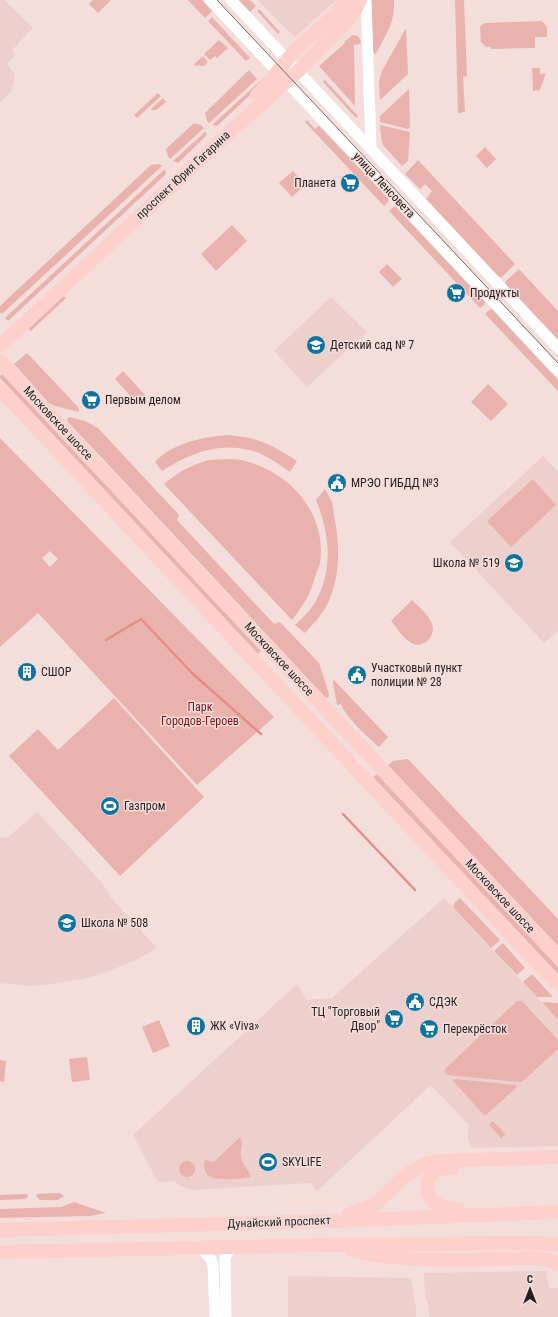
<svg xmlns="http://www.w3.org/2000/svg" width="558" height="1317" font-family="'Roboto Condensed',sans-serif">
<rect width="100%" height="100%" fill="#f3dedb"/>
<path fill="#edcfcc" d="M0,0H4L32,27V29L12,50L15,56L7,64L15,74L11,92L0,102Z
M258,0H336L295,37L286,29Z
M331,297L367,332L307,387L274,351Z
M543,456L558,472V631L544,643L450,542Z
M37,812L103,884L111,898L157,948L138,959L109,971L84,979L44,985L29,986L0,983V838L8,837Z
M444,898L558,1020V1146L472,1148L468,1139V1130L469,1125L431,1085L317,1191L310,1183L193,1190L183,1187L173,1181L158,1182L133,1135L297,984L307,1000L332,998Z
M546,1271L549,1288H558V1317H429V1307L425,1295L424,1273Z
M288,1276L411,1278L416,1309V1317H288Z"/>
<path fill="#eab2ac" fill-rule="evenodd" d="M93,0H111L98,13L89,4Z
M188,0H202L212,11L205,18Z
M238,0H250L256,6L250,12Z
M371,0H394C395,23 387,32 377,52L375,54L373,52Z
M455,0H464L467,76L463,77L465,112L458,113Z
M259,9L280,32L278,34L257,11Z
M212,17L250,58L246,61L208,21Z
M542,21L547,27V37H535V48L491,49V47H486L481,42L480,26L485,23Z
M406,28L408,74L380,100L379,81L382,71Z
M353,35L358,36L361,41L360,44L354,45L355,106L319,66L345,43L344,42Z
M219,40L228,48L217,58L215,56L210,60L204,54Z
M203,56L208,62L204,66L193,65Z
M532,68H540V74L546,73L540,90L533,91Z
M249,70L257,79L209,123L207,121L205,113Z
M325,80L358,116L356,118L323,82Z
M260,81L262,84L217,126L212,125Z
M409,89L410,128L408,129L380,122V116Z
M158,93L161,96L137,118L134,115Z
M163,98L166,102L156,110H151V109Z
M307,120L315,129L319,126L389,199L388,202L384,206L305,122Z
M194,123L201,125L204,128L170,159L168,156L166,149Z
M380,125L410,132L408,161L402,166L383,145L381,137Z
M206,131V136L178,163L173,161Z
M485,147L496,159L487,168L476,156Z
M418,160L515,264L502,277H499L426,199L432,191L425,184L420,189L405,174Z
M159,164L162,166L2,314L0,312V306L151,165Z
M165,169L166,174L8,321L5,318Z
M293,171L305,185L292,197L279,183Z
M395,206L485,302L484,305L480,308L389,211Z
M232,225L247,241L216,271L201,254Z
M387,264L402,279L393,287L379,272Z
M519,269L558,311V340L505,284L506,281Z
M64,296L66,298L31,331L27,327Z
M492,309L558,380V391L485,314L489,310Z
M27,353L78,407L79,410V412L55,406L49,403L14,364Z
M123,371L145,395L137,403L115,379Z
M2,374L261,651L258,654L0,378V376Z
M488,384L508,404L491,421L471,402Z
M69,417L85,421L98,428L179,515L177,520L274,624L280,622L319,663L329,694L328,698L325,697L103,459V458H102L68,422L67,419Z
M227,435C258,437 272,445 297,461L290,472C278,464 264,453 249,450C218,442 188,454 162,471L155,462C172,443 203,437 227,435Z
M0,438L274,717L197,785L38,613L0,647ZM50,551L58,559L50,567L42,558Z
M209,460C220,460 234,458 245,461C291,473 327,514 320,563C319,567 317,571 316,574C310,595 305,603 292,620L164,484C180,471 189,466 209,460Z
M533,479L556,505L511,547L487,521Z
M325,489C327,493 330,498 332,502C333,508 334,515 335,521C340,548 340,579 327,605C321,616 313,624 305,633L295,625C302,618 309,612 314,604C334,570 330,535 316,500Z
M412,600C419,607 429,615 432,624C437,637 421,651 410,642C402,637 397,628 391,621Z
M334,680L388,737L379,747C368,737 346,718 341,704L337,705L333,683V681Z
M114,698L204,797L120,876L9,756L38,729L58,750Z
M408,759L558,919V946L388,765L393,761Z
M377,774L558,967V974L373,777Z
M460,898L500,940L491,948L453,907L455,902Z
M503,943L525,968L517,975L494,951Z
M531,975H533L553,997H537L523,982Z
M517,1001H522L558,1040V1049L522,1082L447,1075L445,1072V1069Z
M542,1002L558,1003V1020Z
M159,1020L170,1046L153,1053L142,1027Z
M87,1057L90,1080L72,1082L69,1059Z
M0,1060L6,1061L4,1082L0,1081Z
M455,1079L515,1085L517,1087L486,1115H484L453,1081Z
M491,1122H494L505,1134V1135L501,1138L489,1125Z
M240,1137C244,1143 240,1149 241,1156C242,1165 249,1170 251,1177C243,1179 215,1181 209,1176C205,1174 204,1166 204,1162L206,1160L214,1162Z
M179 1169a8 8 0 1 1 16 0a8 8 0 1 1-16 0Z
M59,1193L64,1196L58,1200H40L36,1196L37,1194Z
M27,1194L28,1197L25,1199L0,1200V1195Z
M74,1202L106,1213L89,1216L0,1218V1209L61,1207Z"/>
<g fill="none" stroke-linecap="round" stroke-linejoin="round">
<path stroke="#e38d85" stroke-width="2.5" d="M106,640L141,619L193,674L261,734
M343,814L415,890"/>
<path stroke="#fff" stroke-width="11" d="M210,0L558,371
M231,0L558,348
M366,0L371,148
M201,1248L211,1259L213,1266L215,1317
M226,1317L225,1258L229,1250L235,1248"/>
<path stroke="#fdd0cb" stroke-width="14" d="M257,95C272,81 283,63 298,48C314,32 334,19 347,0
M0,346L220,141L298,71L341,28L353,14L360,0
M0,361L558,957
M0,389L558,985
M452,1168C448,1168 443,1168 439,1169C425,1174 424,1194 435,1203C442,1208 451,1209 459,1210
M348,1215L376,1204L407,1174L418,1168L427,1163L442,1161L558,1157
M0,1230L332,1221L558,1212
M351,1250C411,1265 475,1259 536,1258L548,1260L558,1264
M0,1252L329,1245L521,1243L558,1244"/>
<path stroke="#716563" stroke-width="1" d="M217,0L558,363"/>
</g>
<defs>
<symbol id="supermarket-disc" viewBox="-11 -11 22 22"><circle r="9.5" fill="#0e739f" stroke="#f3dedb"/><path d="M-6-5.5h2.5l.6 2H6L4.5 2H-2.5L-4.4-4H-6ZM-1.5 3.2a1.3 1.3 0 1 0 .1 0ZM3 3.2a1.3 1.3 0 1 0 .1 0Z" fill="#fff"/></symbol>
<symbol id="school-disc" viewBox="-11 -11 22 22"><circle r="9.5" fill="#0e739f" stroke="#f3dedb"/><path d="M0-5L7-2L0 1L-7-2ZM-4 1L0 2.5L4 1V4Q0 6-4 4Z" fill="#fff"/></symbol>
<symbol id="civic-disc" viewBox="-11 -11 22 22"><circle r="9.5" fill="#0e739f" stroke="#f3dedb"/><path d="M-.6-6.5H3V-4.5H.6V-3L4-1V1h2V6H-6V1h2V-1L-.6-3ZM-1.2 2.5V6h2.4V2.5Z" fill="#fff"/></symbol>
<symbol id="building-disc" viewBox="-11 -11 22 22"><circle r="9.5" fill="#0e739f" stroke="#f3dedb"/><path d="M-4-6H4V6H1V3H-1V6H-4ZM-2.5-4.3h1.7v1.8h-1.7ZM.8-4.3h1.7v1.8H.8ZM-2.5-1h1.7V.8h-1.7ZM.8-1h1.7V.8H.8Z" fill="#fff"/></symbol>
<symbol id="stadium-disc" viewBox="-11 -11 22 22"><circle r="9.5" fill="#0e739f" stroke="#f3dedb"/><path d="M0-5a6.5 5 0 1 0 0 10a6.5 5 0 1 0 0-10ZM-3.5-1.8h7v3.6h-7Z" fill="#fff"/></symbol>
</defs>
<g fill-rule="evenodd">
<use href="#supermarket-disc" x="339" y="172" width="22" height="22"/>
<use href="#supermarket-disc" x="445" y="282" width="22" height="22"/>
<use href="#school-disc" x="305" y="334" width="22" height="22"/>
<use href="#supermarket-disc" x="80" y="389" width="22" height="22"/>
<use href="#civic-disc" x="326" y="472" width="22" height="22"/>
<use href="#school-disc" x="503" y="552" width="22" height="22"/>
<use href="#building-disc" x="16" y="661" width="22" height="22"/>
<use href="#civic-disc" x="346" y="664" width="22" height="22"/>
<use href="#stadium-disc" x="99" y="795" width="22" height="22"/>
<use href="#school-disc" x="56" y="912" width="22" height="22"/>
<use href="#civic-disc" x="404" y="991" width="22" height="22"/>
<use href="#supermarket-disc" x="383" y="1008" width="22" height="22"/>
<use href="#building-disc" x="185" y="1015" width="22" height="22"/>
<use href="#supermarket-disc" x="418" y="1018" width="22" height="22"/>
<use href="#stadium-disc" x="257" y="1151" width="22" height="22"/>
</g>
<g text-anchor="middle" stroke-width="3" stroke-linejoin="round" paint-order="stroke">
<g font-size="12" fill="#261f1e" stroke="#f3dedb">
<text transform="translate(183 175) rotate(-43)" y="4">проспект Юрия Гагарина</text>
<text transform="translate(384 185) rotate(47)" y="4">улица Ленсовета</text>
<text transform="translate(58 423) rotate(47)" y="4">Московское шоссе</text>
<text transform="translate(279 659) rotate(47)" y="4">Московское шоссе</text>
<text transform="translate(500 896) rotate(47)" y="4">Московское шоссе</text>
<text transform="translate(279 1222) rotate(-2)" y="4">Дунайский проспект</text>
</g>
<g font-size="12" fill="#261f1e" stroke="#f3dedb" text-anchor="start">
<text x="336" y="187" text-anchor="end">Планета</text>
<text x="470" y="297">Продукты</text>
<text x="330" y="349">Детский сад № 7</text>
<text x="105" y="404">Первым делом</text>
<text x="351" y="487">МРЭО ГИБДД №3</text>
<text x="500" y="567" text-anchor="end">Школа № 519</text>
<text x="371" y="672">Участковый пункт<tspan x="371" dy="14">полиции № 28</tspan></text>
<text x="41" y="676">СШОР</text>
<text x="124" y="810">Газпром</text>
<text x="81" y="927">Школа № 508</text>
<text x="429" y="1006">СДЭК</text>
<text x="380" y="1016" text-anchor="end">ТЦ "Торговый<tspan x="380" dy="14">Двор"</tspan></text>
<text x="210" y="1030">ЖК «Viva»</text>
<text x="443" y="1033">Перекрёсток</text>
<text x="282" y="1166">SKYLIFE</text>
</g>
<g font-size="12" fill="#7b1418" stroke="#f3dedb">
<text x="200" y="711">Парк<tspan x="200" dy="14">Городов-Героев</tspan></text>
</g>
</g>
<g transform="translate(530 1289)" stroke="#f3dedb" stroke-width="3" paint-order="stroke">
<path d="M0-3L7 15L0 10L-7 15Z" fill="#261f1e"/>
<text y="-6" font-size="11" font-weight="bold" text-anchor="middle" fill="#261f1e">С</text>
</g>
</svg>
